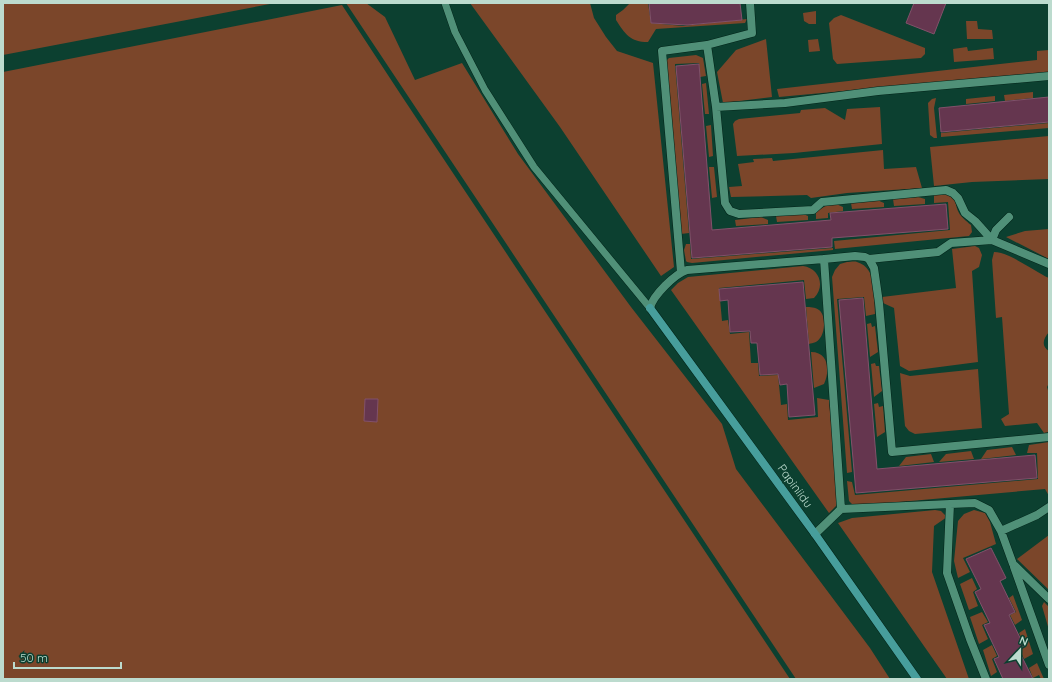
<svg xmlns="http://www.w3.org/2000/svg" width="1052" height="682" font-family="Quicksand,sans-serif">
<rect width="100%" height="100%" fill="#0c4030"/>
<path fill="#7b462a" d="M3,3H275L3,55Z
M346,3H366L385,17L415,80L462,63L518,154L631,307L722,424L736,469L870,648L890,679H796Z
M470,3H590L594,18L606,37L617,51L653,63L674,267L661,276L560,127Z
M630,3H648L651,23L683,26L747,19L745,23L656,29L648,42C630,42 625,34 616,20V15L623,10Z
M342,5L401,95L790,679H3V72Z
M816,11V24H809L804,21L803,13Z
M841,15L925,48V54L921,58L837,64L833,59L829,23L834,18Z
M966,21H977L978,29L992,30L993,39H967Z
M766,39L772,97L723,103L717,72L736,50Z
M818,39L820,51L809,52L808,40Z
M967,47L968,51L993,48L994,59L954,62L953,49Z
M1049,50V72L779,97L777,89L1037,60V51Z
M696,55L703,58L706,76L700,77L699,63L675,64L689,233L681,234L665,62L669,58Z
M706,83L709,114H705L702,84Z
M1033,92V98L1005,101L1004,95Z
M995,96V101L966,104V99Z
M936,98L934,108L937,138H934L930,135L928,103L932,99Z
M880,107L882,144L794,153L737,156L733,124L735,121L739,119L800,113L801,110L825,108L845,120L847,109Z
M1049,123V128L941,137V133Z
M711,125L713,156L709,157L706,126Z
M1049,136V179L972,182L934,186L930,147Z
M883,150L884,169L916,167L922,188L847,193L811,198L807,195L731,197L729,187L742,186L738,164L754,162L753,159L772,158L773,161Z
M709,167H714L717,197L712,198Z
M949,194L955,199C957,213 960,216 971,225L972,232L969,236L835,249L834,241L950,230L948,202L934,203V195Z
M918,197L925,199V204L894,206L893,199Z
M877,200L884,203V207L852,209L851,203Z
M836,204L843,207V211L828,213V218L816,219V212L827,205Z
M801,213L808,216V220L777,222L776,216Z
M761,217L768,220V224L736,226L735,220Z
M1049,229V259L1006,237L1025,231Z
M686,244H690L691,259L833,248V250L692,263L687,262L686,261L684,250Z
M975,246L979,248L982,255L979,267L972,271L978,362L909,371L900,366L894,308L883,303L882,297L956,288L952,249Z
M994,252C1009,252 1034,271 1049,278V332C1043,339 1041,346 1049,351V383L1047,387L1049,394V432L1044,433L1037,423L1005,426L1001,419L1009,414L1002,317L996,318L992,260Z
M847,262C850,262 855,261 857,262C878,268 874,298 875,314L866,316L864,297L837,299L852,472L847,473L832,277L835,270L840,264Z
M803,266C819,268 826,286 814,298L806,299L804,280L719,288L722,321L728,320L730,334L749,332L751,363H758L759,376L778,375L781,405L787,404L788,420L818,417L817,398L829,400L838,501L836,506L829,513L671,290L678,283L688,277Z
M806,307C810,307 815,307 819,310C826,315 825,332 820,338C818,342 813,343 809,344Z
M871,323L872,327L875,326L878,352L870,357L867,324Z
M811,352C829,352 830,371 824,384L814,388Z
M875,363L876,366H879L882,391L874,397L871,364Z
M978,369L982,428L915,434L909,431L905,426L900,373L910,376Z
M878,403L879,407L883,406L885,432L877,437L874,404Z
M1049,442V496L1045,489L854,506L849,501L847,481L852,482L855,495L1038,479L1037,453H1027L1029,445Z
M1012,447L1016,455L981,459L987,450Z
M971,451L974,459L939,462L946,454Z
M931,454L934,462L899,466L906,457Z
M935,510L941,511L947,517L934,526L932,572L969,679H947L838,523L852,518Z
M974,510L985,513L990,522L996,544L963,558L970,572L958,578L954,561L958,521L964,514Z
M1049,535V590L1017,559Z
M972,578L977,589L973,592L978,606L969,610L960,584Z
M1013,595L1022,620L1015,625L1010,615L1016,612L1009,598Z
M1044,602L1049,607V630L1042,606Z
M982,612L988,622L982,625L988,639L979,644L970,617Z
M1025,629L1033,654L1024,659L1020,650L1026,647L1019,633Z
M992,645L997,656L992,659L997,672L991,676L983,650Z
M1037,663L1044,679H1041L1039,675L1033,678L1029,668Z"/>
<path fill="#65364f" stroke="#82516a" d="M649,3H740L742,20L687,25L651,23Z
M914,3H946L934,34L906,23Z
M699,64L712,230L831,220L830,213L946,204L948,229L832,238V247L692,258L676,66Z
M1049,97V122L941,132L939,108Z
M803,282L815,415L789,417L787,384L780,385L778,374L760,375L757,343H751L750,331L730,332L728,300L720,301L719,289Z
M863,298L877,469L1035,455L1037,478L856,493L839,300Z
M365,399H378L377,422L364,421Z
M991,548L1006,578L1000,581L1015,612L1009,615L1024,646L1018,649L1033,679H1003L994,659L999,657L984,625L990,623L975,592L981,589L966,559Z"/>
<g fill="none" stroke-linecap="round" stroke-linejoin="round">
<defs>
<path id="lane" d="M445,3L455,32L485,90L534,167L650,308"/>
<path id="street" d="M707,45L752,33L750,3
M716,107L725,203L730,211L739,214L813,210L822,202L946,190L953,193L958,198L965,213L975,221L992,240L996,230L1009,217
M824,259L855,256L865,257L869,259L874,268L879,303L892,452L1049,437
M869,259L938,252L951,243L992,240L1049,264
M681,272L662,51L707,45L716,107L785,103L878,91L1049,76
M650,308C653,295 675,274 687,270L824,259L841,509L815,534
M950,504L975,503L989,510L1001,531L1013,564L1049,599
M841,509L950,504L947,573L970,639L986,679
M1001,531L1037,515L1049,507
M1014,567L1049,665"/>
<path id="secondary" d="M650,308L815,534L917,679"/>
</defs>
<use href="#lane" stroke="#022419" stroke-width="8"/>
<use href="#street" stroke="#022419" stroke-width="9"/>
<use href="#secondary" stroke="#022419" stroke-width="9"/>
<use href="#lane" stroke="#509078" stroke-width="7"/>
<use href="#street" stroke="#509078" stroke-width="8"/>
<use href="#secondary" stroke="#479e9c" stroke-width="8"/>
</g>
<g text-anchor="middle" stroke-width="4" stroke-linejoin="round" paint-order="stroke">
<g font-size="12" fill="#bcdbce" stroke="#0c4030">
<text transform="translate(795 486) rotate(54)" y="4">Papiniidu</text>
</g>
</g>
<rect width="1052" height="682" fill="none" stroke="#bcdbce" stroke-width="8"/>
<g transform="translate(1020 650) rotate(22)" stroke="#0c4030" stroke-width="3" paint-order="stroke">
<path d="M0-3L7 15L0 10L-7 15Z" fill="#bcdbce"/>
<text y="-6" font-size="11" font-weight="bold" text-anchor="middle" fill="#bcdbce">N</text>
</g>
<path d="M14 662v6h107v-6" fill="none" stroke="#bcdbce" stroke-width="2"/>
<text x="20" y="662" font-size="12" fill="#bcdbce" stroke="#0c4030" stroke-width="3" paint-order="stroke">50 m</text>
</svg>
